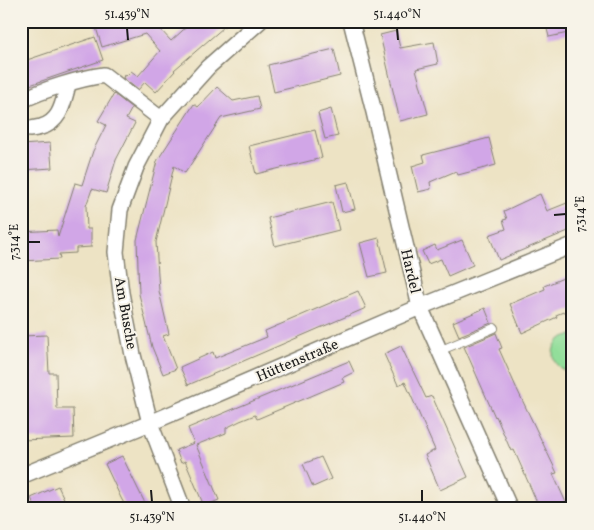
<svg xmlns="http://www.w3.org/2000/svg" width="594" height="530" font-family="Vollkorn,serif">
<rect width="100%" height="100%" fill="#f7f3e8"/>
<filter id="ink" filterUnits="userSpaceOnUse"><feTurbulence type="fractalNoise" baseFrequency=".02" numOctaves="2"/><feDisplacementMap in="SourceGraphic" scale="10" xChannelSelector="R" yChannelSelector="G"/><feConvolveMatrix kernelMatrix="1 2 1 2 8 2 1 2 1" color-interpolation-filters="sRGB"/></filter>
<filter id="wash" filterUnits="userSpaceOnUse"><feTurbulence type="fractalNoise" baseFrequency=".0096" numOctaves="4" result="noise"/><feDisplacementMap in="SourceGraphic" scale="20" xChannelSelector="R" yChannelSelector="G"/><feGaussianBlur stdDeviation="1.12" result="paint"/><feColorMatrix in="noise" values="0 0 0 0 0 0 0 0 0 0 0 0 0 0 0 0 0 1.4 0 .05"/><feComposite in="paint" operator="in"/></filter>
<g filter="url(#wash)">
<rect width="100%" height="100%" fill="#ede3c4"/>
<path fill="#92de9a" stroke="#577d5b" d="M573,335V371C548,373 545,337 573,335Z"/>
<g id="blocks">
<path fill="#d1a6e7" d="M94,21H175L176,24L160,29L171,41L193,21H231L174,70L175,71L156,92L145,82L138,90L123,78L124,75L126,76L131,71L138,76L160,51L145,34L102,47Z
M545,21H573V32L549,37Z
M396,31L400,48L434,42L438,64L416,69L428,114L400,121L380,35Z
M95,37L103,60L21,88V62Z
M334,49L340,76L274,92L268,65Z
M217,87L233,101L257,96L260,109L221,118L185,173L174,166L156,242L159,291L169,334L163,336L176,369L163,374L152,347L139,294L137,240L157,161L194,104L198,107Z
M114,94L132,108L126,119L135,123L116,160L106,193L92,189L86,206L87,229H91V247L76,248V253L59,254L60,259L21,261V232L57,230L58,237L75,183L82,185L93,151L106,125L98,121Z
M331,109L338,136L325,139L318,113Z
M315,130L322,158L256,174L249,146Z
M489,138L496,165L458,175L456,171L430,182L431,189L418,192L412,166L425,162L423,155Z
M50,143L52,168L23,170L21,145Z
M348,182L355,209L342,212L336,185Z
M540,194L547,211L567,203L569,204L573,214V229L499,260L489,235L506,229L503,220L507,219L504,211Z
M332,202L339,230L275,246L268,218Z
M379,238L387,273L369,277L360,243Z
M462,240L473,265L448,276L441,259L428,264L422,251L435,245L437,250Z
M573,274V308L556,315L557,317L522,333L510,304L545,289L544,286Z
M358,291L366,308L188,385L180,367L213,352L215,358L267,337L265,331Z
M485,308L491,323L459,336L453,322Z
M496,333L502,348L499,349L516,387L557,473L553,474L569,509H540L514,450L511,451L496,416L495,417L465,349L464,347Z
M47,335L49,373H56L57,409H73L74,438L21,440V336Z
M401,346L426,398L432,396L468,477L440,490L425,455L435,450L405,382L398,385L384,354Z
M349,361L354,372L342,378L344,382L257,419L255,415L240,421L226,428V433L196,445L219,500L204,506L185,461L181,463L176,450L194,443L188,428Z
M122,456L138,489L148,509H127L121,498L105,464Z
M321,457L331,479L313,487L303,464Z
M58,486L69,509H36L31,498Z"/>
</g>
</g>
<g filter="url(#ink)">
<use href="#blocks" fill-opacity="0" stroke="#848070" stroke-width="1"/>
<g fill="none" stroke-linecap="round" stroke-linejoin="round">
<defs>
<path id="lane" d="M439,351L494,328"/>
<path id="street" d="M351,21L374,112L420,307L510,509
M21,101C41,90 82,78 104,75L161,119
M21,127C29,130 32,129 41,127C61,122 63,102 68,85
M21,476L150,423L420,307L573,245
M183,509L150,423L133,355L121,293L116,252L120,210L136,167L161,119L208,67L260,21"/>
</defs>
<use href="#lane" stroke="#848070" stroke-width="10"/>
<use href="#street" stroke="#848070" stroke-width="18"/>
<use href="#lane" stroke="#fff" stroke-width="8"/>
<use href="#street" stroke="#fff" stroke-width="15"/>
</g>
</g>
<path fill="none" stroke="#1c1c1c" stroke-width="2" d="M127,28L128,40M397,28L398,40M554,215L566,214M28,242H40M151,490L152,502M422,490V502"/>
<g text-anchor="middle" stroke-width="4" stroke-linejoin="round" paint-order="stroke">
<g font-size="15" fill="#1c1c1c" stroke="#f7f3e8">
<text transform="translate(411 271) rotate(77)" y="5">Hardel</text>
<text transform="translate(126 313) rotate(80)" y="5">Am Busche</text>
<text transform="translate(297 360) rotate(-23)" y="5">Hüttenstraße</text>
</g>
</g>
<rect width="594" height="530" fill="none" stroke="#f7f3e8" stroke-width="55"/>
<rect x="28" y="28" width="538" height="474" fill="none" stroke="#1c1c1c" stroke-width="2"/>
<g font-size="12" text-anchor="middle" fill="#1c1c1c">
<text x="127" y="18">51.439°N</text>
<text x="397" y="18">51.440°N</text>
<text transform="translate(580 214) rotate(-90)" y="4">7.314°E</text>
<text transform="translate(14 242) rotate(-90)" y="4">7.314°E</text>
<text x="152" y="521">51.439°N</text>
<text x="422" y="521">51.440°N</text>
</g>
</svg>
